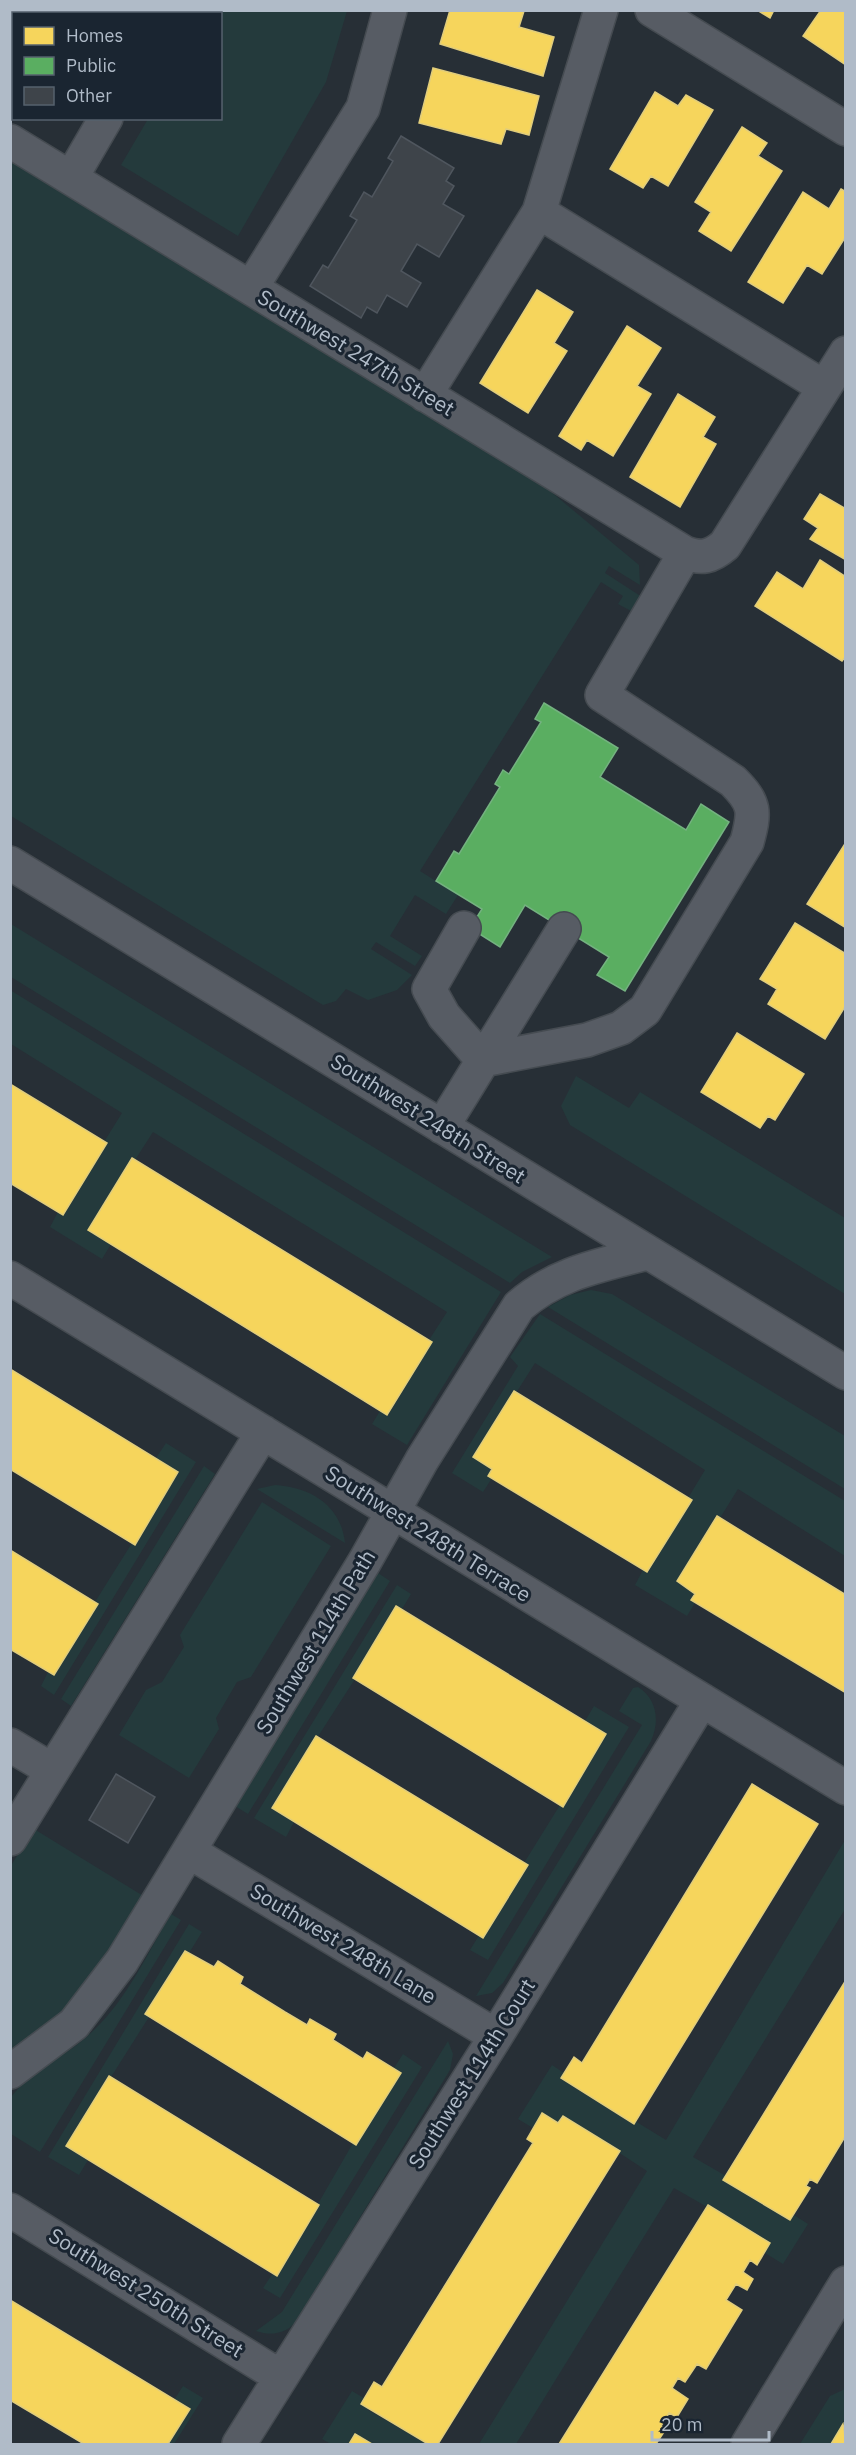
<svg xmlns="http://www.w3.org/2000/svg" width="856" height="2455" font-family="'IBM Plex Sans',sans-serif">
<rect width="100%" height="100%" fill="#272f36"/>
<path fill="#243a3c" d="M223,11H347L326,82L238,236L121,165L148,119L220,118V13Z
M10,155L538,481L639,565L640,585L609,566L605,573L642,597L633,612L618,604L623,596L601,582L420,871L458,895L446,914L415,895L390,936L422,956L415,966L376,942L371,949L412,975L397,990L368,1000L346,989L336,1001L323,1005L11,816Z
M11,924L552,1257L522,1272L510,1283L11,977Z
M10,990L501,1292L407,1445L372,1424L380,1411L388,1415L432,1343L429,1340L447,1312L415,1292L153,1132L135,1160L111,1244L102,1259L50,1227L58,1212L64,1215L107,1144L104,1142L122,1113L11,1044Z
M576,1076L629,1108L640,1092L845,1218V1294L570,1125L561,1106Z
M591,1290L612,1294L845,1436V1489L548,1307L570,1295Z
M540,1314L845,1501V1556L738,1489L720,1518L716,1516L677,1581L695,1594L691,1600L695,1603L687,1616L635,1585L643,1570L648,1572L691,1501L688,1498L705,1470L535,1363L516,1393L513,1392L473,1457L492,1469L488,1476L492,1478L483,1492L452,1473L518,1366L510,1357Z
M166,1443L196,1462L54,1695L41,1686L48,1672L54,1675L98,1604L95,1602L132,1543L135,1544L178,1472L156,1458Z
M204,1466L215,1474L71,1706L61,1699Z
M275,1485C310,1487 341,1505 345,1543L257,1489Z
M262,1502L331,1546L251,1677L237,1682L216,1718L219,1729L189,1778L119,1735L146,1690L162,1682L184,1647L180,1635Z
M378,1573L390,1581L248,1814L235,1806Z
M397,1585L411,1594L402,1609L396,1606L353,1678L355,1679L272,1808L294,1822L286,1837L254,1818Z
M638,1687C657,1699 660,1721 651,1741L503,1983L492,1993L476,1996L642,1725L619,1711L633,1688Z
M594,1706L629,1727L488,1960L470,1950L560,1805L563,1807L606,1735L585,1721Z
M34,1829L145,1897L99,1972L70,2008L10,2051V1867Z
M845,1840V1909L693,2157L726,2176L724,2180L790,2220L794,2215L808,2224L783,2264L765,2253L770,2243L674,2188L516,2444H479L647,2171L563,2116L558,2123L542,2113L533,2128L518,2119L552,2065L564,2073L561,2079L633,2124L635,2121L666,2140Z
M171,1914L181,1920L40,2152L11,2134V2097C34,2068 68,2056 94,2030C127,1999 148,1952 171,1914Z
M189,1924L202,1932L189,1953L185,1951L145,2014L149,2017L111,2077L109,2076L66,2146L88,2160L79,2175L48,2157Z
M448,2041L453,2054L450,2070L296,2322C285,2334 271,2336 256,2331L282,2312Z
M403,2054L422,2067L280,2298L263,2288L273,2273L277,2275L353,2143L356,2145L401,2073L394,2068Z
M183,2386L203,2398L174,2444H168L190,2410L174,2400Z
M845,2389V2425L843,2424L831,2444H800L830,2396Z
M352,2391L364,2398L361,2403L369,2408L368,2410L428,2444H372L355,2434L349,2444H331L322,2439Z"/>
<path fill="#f6d55c" stroke="#e1cd7c" stroke-width="1.5" d="M10,10L23,14H14V109L10,107Z
M29,10H107L105,14H27Z
M450,10L524,11L519,27L554,37L543,76L440,44Z
M757,10H774L770,18Z
M821,10H846V65L803,36Z
M433,68L539,96L529,135L506,129L501,144L419,123Z
M655,92L678,106L686,95L713,110L668,186L651,176L643,188L610,169Z
M742,127L767,143L758,156L782,171L731,251L699,231L711,212L695,202Z
M841,189L846,192V236L822,274L807,265L783,303L748,282L803,192L829,209Z
M537,290L573,312L554,343L567,351L528,413L480,383Z
M627,326L661,348L637,386L651,394L613,456L587,440L581,450L559,436Z
M678,394L715,417L703,437L716,444L680,507L630,477Z
M820,494L846,509V560L810,539L818,528L804,519Z
M820,560L846,577V656L842,661L755,606L777,572L803,589Z
M846,842V928L807,904Z
M795,923L846,954V1005L825,1039L768,1004L777,989L760,979Z
M737,1033L804,1074L775,1120L768,1116L760,1128L701,1092Z
M10,1084L107,1143L63,1215L10,1183Z
M132,1158L432,1342L387,1415L88,1230Z
M10,1369L178,1472L135,1545L10,1469Z
M514,1391L692,1500L647,1572L488,1476L492,1469L473,1457Z
M717,1516L846,1595V1693L691,1600L695,1594L677,1581Z
M10,1550L98,1604L54,1675L10,1649Z
M396,1606L606,1734L563,1807L353,1678Z
M316,1736L528,1865L483,1938L272,1808Z
M752,1784L818,1824L634,2124L561,2078L574,2057L582,2063Z
M185,1951L214,1967L218,1961L243,1977L240,1984L285,2012L307,2025L310,2019L336,2034L333,2040L363,2059L367,2052L401,2073L356,2145L145,2014Z
M846,1980V2135L817,2183L810,2179L806,2186L810,2188L790,2220L723,2180Z
M109,2076L319,2205L277,2276L66,2146Z
M542,2113L558,2123L563,2116L620,2151L438,2444H428L361,2404L374,2382L382,2387L533,2143L527,2139Z
M708,2205L770,2243L757,2265L750,2260L743,2272L753,2279L747,2290L736,2284L726,2300L742,2310L706,2369L697,2364L685,2382L678,2378L672,2388L688,2399L677,2417L669,2413L661,2426L666,2429L656,2444H559Z
M10,2300L190,2409L168,2444H84L10,2400Z
M843,2424L846,2444H831Z
M355,2434L372,2444H349Z"/>
<path fill="#5aae61" stroke="#74b280" stroke-width="1.5" d="M544,703L618,748L600,777L686,830L701,804L729,822L625,991L597,975L609,957L525,905L500,947L470,928L482,909L436,881L454,851L459,854L500,787L495,784L503,770L509,774L541,722L535,719Z"/>
<path fill="#3e444a" stroke="#4f565e" stroke-width="1.5" d="M401,136L454,168L446,181L454,186L443,204L464,216L439,257L417,244L401,271L421,283L407,307L387,295L377,313L367,307L361,318L310,286L323,265L328,268L357,220L350,216L364,192L372,197L393,161L388,158Z
M116,1774L155,1797L128,1843L89,1820Z"/>
<g fill="none" stroke-linecap="round" stroke-linejoin="round">
<defs>
<path id="minor" d="M652,10L846,129
M168,14L169,10
M10,141L685,553C702,559 711,557 725,545L846,353
M71,178L106,118
M539,212L824,387
M251,288L363,108L390,10
M425,395L539,212L601,10
M10,863L846,1373
M464,928L429,989L444,1016L483,1060
M483,1060L587,1040L621,1028L645,1010L747,842C755,812 756,804 733,781L602,695L685,553
M442,1127L564,929
M10,1278L846,1788
M10,1745L52,1770
M10,1839L263,1432
M190,1852L496,2036
M10,2072L74,2024L122,1961L365,1561L422,1460L519,1306C557,1273 598,1266 647,1253
M10,2210L281,2377
M239,2444L496,2036L702,1700
M748,2444L846,2283"/>
</defs>
<use href="#minor" stroke="#454b51" stroke-width="36"/>
<use href="#minor" stroke="#575c64" stroke-width="33"/>
</g>
<g text-anchor="middle" stroke-width="6" stroke-linejoin="round" paint-order="stroke">
<g font-size="21" fill="#b0bbc8" stroke="#1a2531">
<text transform="translate(356 353) rotate(31)" y="7">Southwest 247th Street</text>
<text transform="translate(428 1119) rotate(32)" y="7">Southwest 248th Street</text>
<text transform="translate(428 1534) rotate(32)" y="7">Southwest 248th Terrace</text>
<text transform="translate(316 1642) rotate(-59)" y="7">Southwest 114th Path</text>
<text transform="translate(343 1944) rotate(31)" y="7">Southwest 248th Lane</text>
<text transform="translate(472 2074) rotate(-58)" y="7">Southwest 114th Court</text>
<text transform="translate(146 2293) rotate(32)" y="7">Southwest 250th Street</text>
</g>
</g>
<rect width="856" height="2455" fill="none" stroke="#b0bbc8" stroke-width="24"/>
<rect x="12" y="12" width="210" height="108" fill="#1a2531" stroke="#56616d" stroke-width="1.5"/>
<rect x="24" y="27" width="30" height="18" fill="#f6d55c" stroke="#56616d" stroke-width="1.5"/>
<text x="66" y="42" font-size="18" fill="#b0bbc8">Homes</text>
<rect x="24" y="57" width="30" height="18" fill="#5aae61" stroke="#56616d" stroke-width="1.5"/>
<text x="66" y="72" font-size="18" fill="#b0bbc8">Public</text>
<rect x="24" y="87" width="30" height="18" fill="#3e444a" stroke="#56616d" stroke-width="1.5"/>
<text x="66" y="102" font-size="18" fill="#b0bbc8">Other</text>
<path d="M652 2431v9h117v-9" fill="none" stroke="#b0bbc8" stroke-width="3"/>
<text x="661" y="2431" font-size="18" fill="#b0bbc8" stroke="#1a2531" stroke-width="4.5" paint-order="stroke">20 m</text>
</svg>
